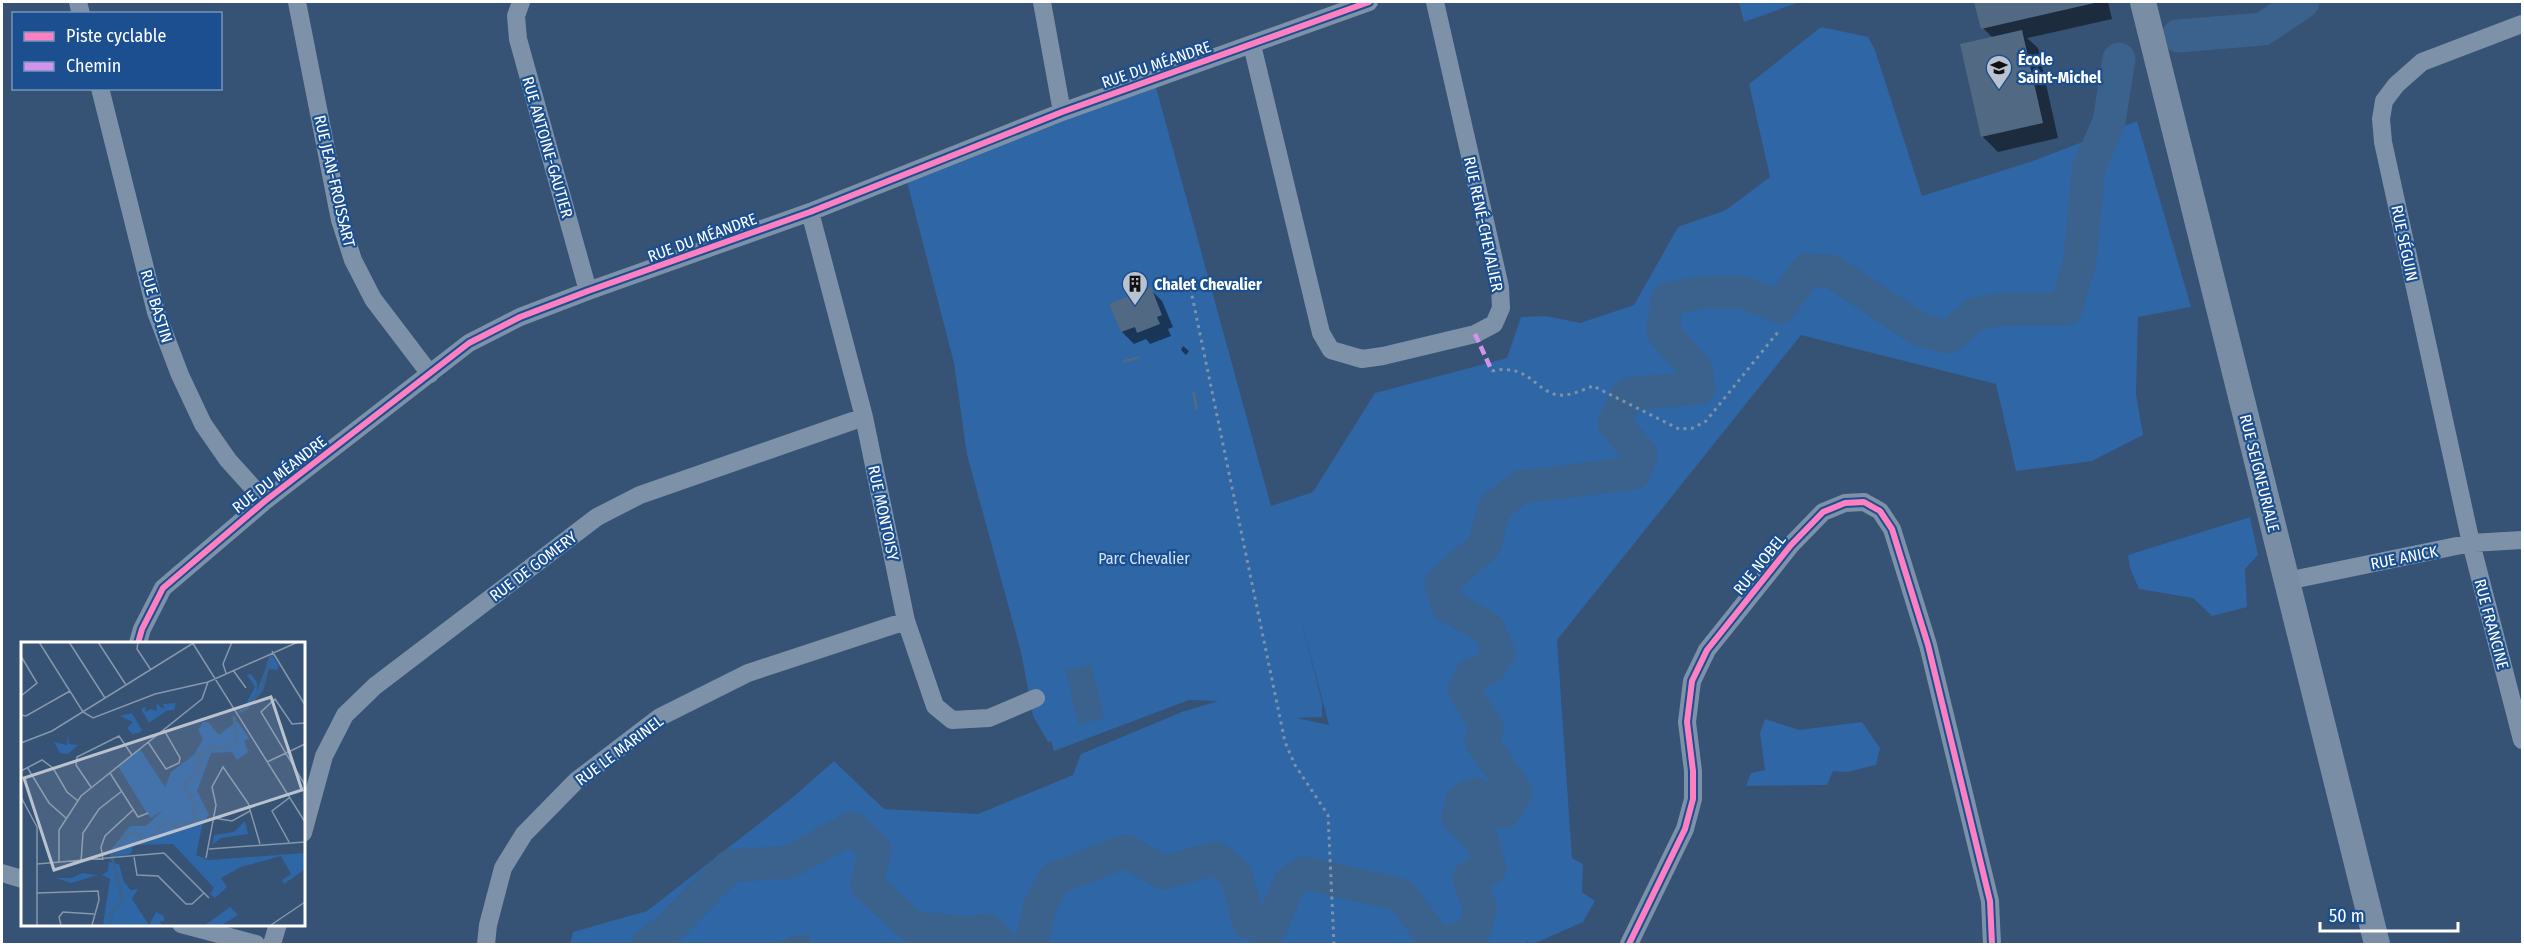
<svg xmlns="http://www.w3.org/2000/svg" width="2524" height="946" font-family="'Fira Sans Condensed',sans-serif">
<rect width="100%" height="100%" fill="#365274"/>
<path fill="#2f66a5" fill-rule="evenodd" d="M1739,2H1800L1744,22Z
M2287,2H2321L2300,14Z
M1821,27L1868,37L1875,50L1922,196L2033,161L2137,121L2191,307L2138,317L2136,394L2143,435L2092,461L2016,471L1996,384L1801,335L1557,640L1572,858L1583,864L1582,892L1595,901L1583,922L1533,944H1527L1528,940L1525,944H570L573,932L647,911L793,797L834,761L884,809L978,814L1073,775L1081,754L1182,712L1218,701L1189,700L1054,751L1051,741L1048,742L1033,716L1021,652L967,455L954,363L905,174L1154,80L1271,506L1313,492L1375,393L1507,358L1521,317L1546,316L1580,323L1634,305L1678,227L1726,210L1770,177L1749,84ZM1300,616L1329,725L1296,718L1322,717V702Z
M2250,517L2258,555L2245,569L2247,607L2212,616L2193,598L2139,589L2130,568L2128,555Z
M1765,719L1799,730L1862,722L1880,748L1876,765L1847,772L1833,771L1827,785L1746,786L1751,773L1765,770L1760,733Z"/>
<path fill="#3b618d" d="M1091,664L1104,718L1078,724L1066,670Z
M793,935H810V944H777Z"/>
<path fill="#0007" d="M1976,2H2108L2112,19L2027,38L2038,48L2058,138L1998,152L1982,136L1993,38L1983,28Z
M1150,289L1162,301L1173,327L1168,329L1171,336L1150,344L1146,339L1134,344L1122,332Z
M1183,346L1189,351L1186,355L1181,350Z"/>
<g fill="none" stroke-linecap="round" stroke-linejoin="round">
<path stroke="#3b618d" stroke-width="33" d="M2178,36L2263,29L2303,2
M648,944L665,932L730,866L789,862L852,828L875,850L867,885L913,927L964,933L988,930L1000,944
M1031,944L1040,906L1054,879L1126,851L1163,873L1216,858L1236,875L1249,923L1270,929L1290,882L1305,873L1401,895L1438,944
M1439,944L1473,935L1480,908L1469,878L1490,868L1482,841L1458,817L1462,800L1475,794L1494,811L1504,812L1516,792L1481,741L1487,728L1464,690L1471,675L1489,668L1499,652L1488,628L1448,606L1441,583L1484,546L1495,507L1520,487L1634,473L1641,455L1614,423L1628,394L1699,388L1696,369L1663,332L1667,299L1708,292H1742L1780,307L1807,270L1831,271L1920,330L1949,337L1975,314L2004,309H2066L2080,260L2089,167L2109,122L2119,59"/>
</g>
<path fill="#526984" d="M1974,2H2099L1981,29Z
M2022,30L2043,123L1981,137L1960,44Z
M1151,287L1162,315L1157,317L1160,324L1137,333L1135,327L1121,332L1109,304Z
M1140,356V358L1124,363L1123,360Z
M1192,392H1195L1198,409H1195Z"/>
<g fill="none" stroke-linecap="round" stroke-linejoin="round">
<path stroke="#7d92a8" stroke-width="3" stroke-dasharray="3 4.5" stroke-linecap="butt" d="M1189,281L1285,742L1295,765L1328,815L1334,944
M1492,371C1533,362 1536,398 1566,395C1574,394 1585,389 1593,386L1679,429L1693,428L1706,421L1778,332"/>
<path stroke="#7d92a8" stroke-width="18" d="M78,2L81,14
M297,2L340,220L353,260L373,299L430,374
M521,2L516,16L518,39L588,291
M1042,2L1062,112
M2522,24L2422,62L2396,85L2384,101L2381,119L2383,142L2471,543L2522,740
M1252,45L1321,333L1331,350L1362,359L1383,356L1475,334L1494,324L1501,308L1500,287L1435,2
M100,88L156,312L180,375L203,424L228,460L265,501
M810,212L864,417L906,621L935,706L952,720L989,718L1036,698
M2287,581L2471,543L2522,540
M138,643L142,629L163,588L265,501L469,343L520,317L588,291L810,212L1062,112L1369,2
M303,833L324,756L345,715L375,686L597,517L640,495L864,417
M2,873L22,879
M181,924L256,944
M272,944L278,924
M486,944L488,925L503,868L524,834L576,781L660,717L748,673L906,621
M1629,944L1685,829L1693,799V771L1687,722L1692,681L1707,650L1791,545L1823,512L1845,503L1864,502L1880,511L1892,529L1928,645L1990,901L1992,944"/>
<path stroke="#798da4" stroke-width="26" d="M2143,2L2377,944"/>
<path stroke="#d193ec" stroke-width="4.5" stroke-dasharray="9 4.5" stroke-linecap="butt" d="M1475,334L1492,371"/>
<defs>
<path id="cycleway" d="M138,643L142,629L163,588L265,501L469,343L520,317L588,291L810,212L1062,112L1369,2
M1629,944L1685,829L1693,799V771L1687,722L1692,681L1707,650L1791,545L1823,512L1845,503L1864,502L1880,511L1892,529L1928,645L1990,901L1992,944"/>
</defs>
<use href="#cycleway" stroke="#1b4f8f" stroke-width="10"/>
<use href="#cycleway" stroke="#ff80c0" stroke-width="6"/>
</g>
<defs>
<symbol id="school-pin" viewBox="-11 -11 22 30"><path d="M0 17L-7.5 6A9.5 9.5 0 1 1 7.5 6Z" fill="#b9c2ce" stroke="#1b4f8f"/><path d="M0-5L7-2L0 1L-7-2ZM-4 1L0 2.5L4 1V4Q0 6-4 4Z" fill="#111"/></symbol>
<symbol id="building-pin" viewBox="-11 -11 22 30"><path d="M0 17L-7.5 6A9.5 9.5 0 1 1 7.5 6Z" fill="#b9c2ce" stroke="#1b4f8f"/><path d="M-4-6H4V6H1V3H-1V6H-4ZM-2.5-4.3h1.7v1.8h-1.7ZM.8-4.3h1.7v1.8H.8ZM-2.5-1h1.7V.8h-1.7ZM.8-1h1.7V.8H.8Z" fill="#111"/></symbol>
</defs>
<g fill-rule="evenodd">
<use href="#school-pin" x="1984" y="53" width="30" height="40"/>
<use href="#building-pin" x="1120" y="269" width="30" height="40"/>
</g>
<g text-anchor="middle" stroke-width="4.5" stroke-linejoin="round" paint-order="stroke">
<g font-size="16" font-weight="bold" fill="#fff" stroke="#1b4f8f" text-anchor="start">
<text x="2018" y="65">École<tspan x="2018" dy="18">Saint-Michel</tspan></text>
<text x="1154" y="290">Chalet Chevalier</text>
</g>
<g font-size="16" fill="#fff" stroke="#1b4f8f">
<text transform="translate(1156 64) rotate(-19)" y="6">RUE DU MÉANDRE</text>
<text transform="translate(548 147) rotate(74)" y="6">RUE ANTOINE-GAUTIER</text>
<text transform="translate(335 181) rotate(77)" y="6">RUE JEAN-FROISSART</text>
<text transform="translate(1484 224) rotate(78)" y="6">RUE RENÉ-CHEVALIER</text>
<text transform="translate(702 237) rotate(-20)" y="6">RUE DU MÉANDRE</text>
<text transform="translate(2405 243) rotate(78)" y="6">RUE SÉGUIN</text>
<text transform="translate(157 306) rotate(73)" y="6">RUE BASTIN</text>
<text transform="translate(2260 473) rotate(76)" y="6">RUE SEIGNEURIALE</text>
<text transform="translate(279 474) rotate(-38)" y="6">RUE DU MÉANDRE</text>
<text transform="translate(884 513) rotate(78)" y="6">RUE MONTOISY</text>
<text transform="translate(2404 557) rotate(-11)" y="6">RUE ANICK</text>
<text transform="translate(1759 564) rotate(-51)" y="6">RUE NOBEL</text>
<text transform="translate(533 566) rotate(-37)" y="6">RUE DE GOMERY</text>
<text transform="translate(2492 624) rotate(75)" y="6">RUE FRANCINE</text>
<text transform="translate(619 750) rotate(-37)" y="6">RUE LE MARINEL</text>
</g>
<g font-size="16" fill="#cfe3fa" stroke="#1b4f8f">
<text x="1144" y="564">Parc Chevalier</text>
</g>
</g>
<g transform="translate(21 642)">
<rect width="284" height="284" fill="#365274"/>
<path d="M250,11L258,24L256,28L248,27L242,49L229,64L226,60L234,45L226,33L230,32L236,40V49ZM135,61L143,67L142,62L155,61L153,68L145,69L128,81L120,67L124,65L125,70L129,67L136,69ZM111,71L121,88L118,91L111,92L106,86L112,80L99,74ZM216,79L228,96L223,99L227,110L216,118L211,110L190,111L176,149L188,173L182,180L175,213L187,218L283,211V228L263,242L261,238L270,232L260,214L220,225L200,236L206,245L194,256L189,252L193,246L152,202L112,203L110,212L89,215V209L109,184H125L143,167L130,176L127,173L97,124L119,107L144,145L150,130L173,113L182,97L177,88L182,80H187L198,93ZM47,91L48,102L57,103L47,112L39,111L33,100L46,103ZM224,179L227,192L200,196L191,203L193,193L213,190ZM88,220L98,222L103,240L110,248L117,247L111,257L128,283L135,270L143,274V279H138L141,283H82L89,237L81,233L87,229ZM61,231L77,233L50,241L34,236H51ZM209,265L217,273L201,283H184Z" fill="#2f66a5"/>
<path fill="none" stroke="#3b618d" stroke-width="3" d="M218,70L226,66L241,47L250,12M90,283V271L102,259L91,215L102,197L113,190L122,197H132L140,183L150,181L157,186L159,180H177L172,167L177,165L168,157L171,152L163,147L166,138L178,130L175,122L182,120L176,112L187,109L189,104L205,107L215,100L213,74"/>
<path fill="none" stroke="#8697ac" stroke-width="1.5" d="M18,0L62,70L72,76L134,52L187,40L277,0M48,0L84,56M77,0L105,43M117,0L116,7L130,28M171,0L284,180M251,9L284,63M0,14L16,41L0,54M212,28L225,46M205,31L202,22L211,0M0,73L5,74L49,49M284,81L271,82L254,57L240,70L284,143M127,100L145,127L158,121L159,116L143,88M0,101L31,89L174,0M246,120L284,102M6,125L28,161L45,176M0,129L21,118L32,126L46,150L57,159M89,131L117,175L127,171M70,145L55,123L56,115L98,94L111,113M0,155L16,185V283M193,176L211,179L229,169M268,200L251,169L268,156M188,207L284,200M113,215L116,233L137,234L165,262H171L183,251M185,216L195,163L191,145L202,125L227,161L239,202M82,218L80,205L84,194L112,168M60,220L62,191L78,167L101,149M38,221V188L60,154L181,57L187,40M16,222L143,211L188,256M16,251L77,249L78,258L71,283M40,283L38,275L42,270L73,272M250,283L284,260"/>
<path fill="#b9c2ce" fill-opacity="0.15" stroke="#b9c2ce" stroke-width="3" d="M250,55L281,148L33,228L3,136Z"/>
<rect width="284" height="284" fill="none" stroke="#fff" stroke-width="3"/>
</g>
<rect width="2524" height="946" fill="none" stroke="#ffffff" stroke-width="6"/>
<rect x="12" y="12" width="210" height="78" fill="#1b4f8f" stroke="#7695bc" stroke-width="1.5"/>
<rect x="24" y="32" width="30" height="9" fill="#ff80c0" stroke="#7695bc" stroke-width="1.5"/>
<text x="66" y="42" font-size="18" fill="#ffffff">Piste cyclable</text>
<rect x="24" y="62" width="30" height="9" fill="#d193ec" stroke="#7695bc" stroke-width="1.5"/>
<text x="66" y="72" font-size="18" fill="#ffffff">Chemin</text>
<path d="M2320 922v9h138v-9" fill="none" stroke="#ffffff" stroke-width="3"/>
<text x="2329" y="922" font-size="18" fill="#ffffff" stroke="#1b4f8f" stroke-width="4.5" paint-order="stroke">50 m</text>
</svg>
